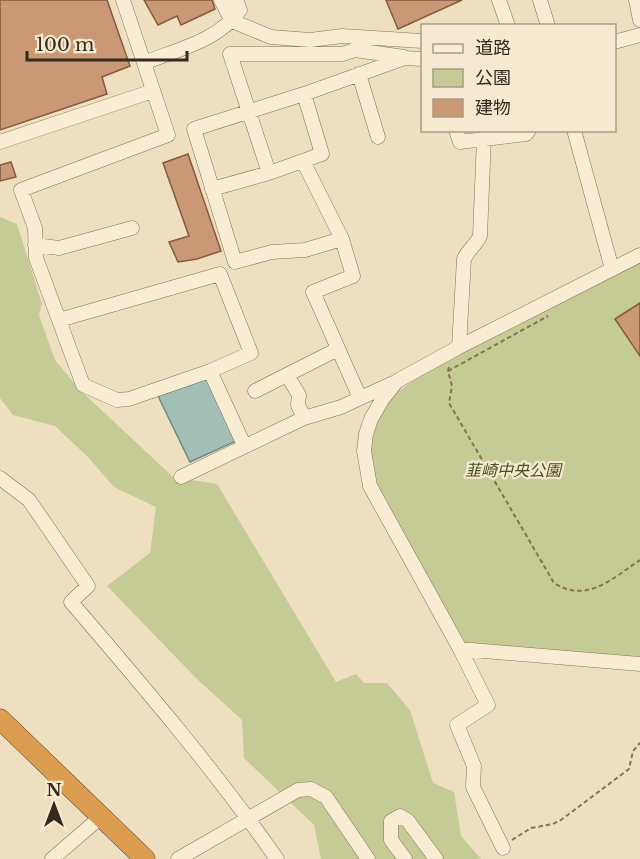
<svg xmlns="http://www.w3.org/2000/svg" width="640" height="859" font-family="'Libre Baskerville','Noto Sans JP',serif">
<rect width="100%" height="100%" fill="#eddfbf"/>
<path fill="#c5cb94" d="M0,217L17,224L42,304L39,315L55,360L79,389L173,477L217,484L336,682L356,674L364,683H387L410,710L433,783L454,792L461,836L481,859H321L314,825L244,758L242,720L197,679L107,586L150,553L156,507L114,487L88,457L55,426L13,415L0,398Z
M640,262V657L464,644L375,484L370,452L372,434L380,415L391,398L414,379L500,332Z"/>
<path fill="#a2bfb6" stroke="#6a8c83" stroke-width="1.5" d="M207,379L236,441L190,462L158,396Z"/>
<path fill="#cb9875" stroke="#84593e" stroke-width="1.5" d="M0,0H107L130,66L102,77L107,94L0,130Z
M144,0H212L215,9L181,25L177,16L158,25Z
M386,0H462L398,29Z
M188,154L221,251L197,259L178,262L169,242L189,236L163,163Z
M11,162L16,177L0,181V165Z
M640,303V356L615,319Z"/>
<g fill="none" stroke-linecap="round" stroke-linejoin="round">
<defs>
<path id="minor" d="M221,0L232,21L271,37L310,40L342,36L422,41
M499,0L508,26
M540,0L548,26
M636,0L640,20
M614,42L640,35
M144,63C178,49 218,41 240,10L236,0
M359,74L378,137
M304,94L322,154L269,173L230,54H342L355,50L404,57
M456,130L460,142L526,134L529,130
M574,130L612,269
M0,142L153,91
M303,161L342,239L353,276L313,292L360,398
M212,189L269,173
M342,239L305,250L272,252L235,262L194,129L304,94L405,58L422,59
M35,245L59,248L132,228
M640,255L459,347L397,381L382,400L371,419L366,434L364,451L370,486L460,649L640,664
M59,320L220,274L251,353L210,371L129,399L117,400L83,385L36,258L35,228L21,190L168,135L123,0
M459,347L464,259C468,250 476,245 480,236L484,138
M210,371L244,445
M287,375L299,395L298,405L304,418
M255,391L338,349
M181,477L304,418L341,407L393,383
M0,478L29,500L88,586L71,602C143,686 214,769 277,859
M460,649L488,705L457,725L474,766L473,787L503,848
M52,859L102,816
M178,859L298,790L311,789L326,797L368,859
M405,859L391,840V821L400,816L408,821L436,859"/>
<path id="highway" d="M0,719L145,859"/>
</defs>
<use href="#minor" stroke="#857058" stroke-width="15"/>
<use href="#highway" stroke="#533e2c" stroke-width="21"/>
<path stroke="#857058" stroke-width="2" stroke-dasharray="4.5 3" stroke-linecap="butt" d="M449,367L448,371L452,386L449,403L554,583C587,604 613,578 640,560
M448,371L548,316
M512,840L531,828L553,824L561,820L629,769L633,751L640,743"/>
<use href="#minor" stroke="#f8ecd2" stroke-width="14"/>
<use href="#highway" stroke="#dc9d50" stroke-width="20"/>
</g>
<g text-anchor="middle" stroke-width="4.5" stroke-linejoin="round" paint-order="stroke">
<g font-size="16" font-style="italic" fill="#465123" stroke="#f5e9cf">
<text x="513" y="476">韮崎中央公園</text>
</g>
</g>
<rect x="421" y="24" width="195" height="108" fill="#f5e9cf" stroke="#a89c87" stroke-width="1.5"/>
<rect x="433" y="44" width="30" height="9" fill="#f8ecd2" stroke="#a89c87" stroke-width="1.5"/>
<text x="475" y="54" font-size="18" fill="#35281c">道路</text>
<rect x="433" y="69" width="30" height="18" fill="#c5cb94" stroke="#a89c87" stroke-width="1.5"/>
<text x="475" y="84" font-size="18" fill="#35281c">公園</text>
<rect x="433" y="99" width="30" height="18" fill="#cb9875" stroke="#a89c87" stroke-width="1.5"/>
<text x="475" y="114" font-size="18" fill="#35281c">建物</text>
<g transform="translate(54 805)" stroke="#f5e9cf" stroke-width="4.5" paint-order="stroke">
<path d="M0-4.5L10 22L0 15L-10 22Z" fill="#35281c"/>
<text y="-9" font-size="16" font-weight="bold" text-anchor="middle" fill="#35281c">N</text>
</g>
<path d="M27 51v9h160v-9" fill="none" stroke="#35281c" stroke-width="3"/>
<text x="36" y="51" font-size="18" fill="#35281c" stroke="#f5e9cf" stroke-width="4.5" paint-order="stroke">100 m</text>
</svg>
